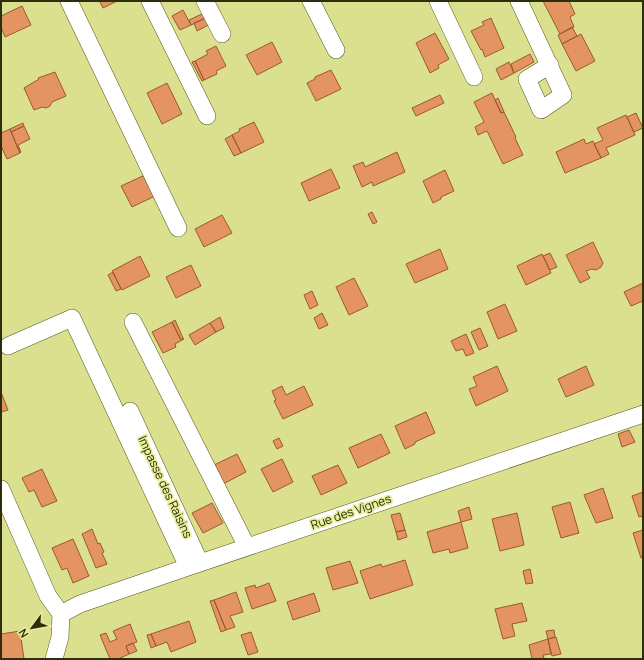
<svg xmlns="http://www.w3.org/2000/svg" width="644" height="660" font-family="Manrope,sans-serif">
<rect width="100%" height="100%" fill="#dae08e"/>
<path fill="#e39462" stroke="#9b592d" d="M102,1H117L103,8L100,2Z
M543,1H569L575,14L570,17L574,27L560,34Z
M22,6L31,25L5,37L1,27V16Z
M183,10L191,25L180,30L172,16Z
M206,12L208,17L191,25L189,20Z
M208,17L212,23L197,31L194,23Z
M491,18L504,48L485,57L482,49L481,50L471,31L484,25L482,22Z
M572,27L577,36L562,44L558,35Z
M435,33L449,59L438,65L439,68L430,73L416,43Z
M581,34L595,61L576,71L562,44Z
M272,42L282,62L257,75L246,55Z
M216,46L226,66L216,71L217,74L204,80L195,61L208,54L206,51Z
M530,54L534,62L514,73L511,64Z
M195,61L204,80L202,81L192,62Z
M509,62L514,73L501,80L496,69Z
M331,70L341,89L316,101L307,83L315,79V77Z
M55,72L66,96L52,102L50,106L46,108L42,107L34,110L24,88L39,79L38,78Z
M167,83L182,114L162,124L147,93Z
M492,93L501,113L504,112L516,137L515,138L523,155L503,164L487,131L478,135L475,127L484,122L474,102Z
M440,95L444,103L416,116L412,108Z
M498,98L504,112L501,113L495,100Z
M636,113L643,128L634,132L627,117Z
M626,115L635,135L606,148L609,154L601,158L594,144L603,140L597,128Z
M254,122L264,142L241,153L232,135L240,131L239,129Z
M23,123L24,126L11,132L10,129Z
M24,126L30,139L18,145L21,152L20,153L11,132Z
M10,129L20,153L7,159L1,146V133Z
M232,135L241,153L234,156L225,139Z
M584,139L586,144L593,141L601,158L565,173L556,152Z
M397,152L405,172L373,186L372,182L362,187L353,166L363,162L365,167Z
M331,169L340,188L309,201L301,183Z
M445,170L454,191L441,197V199L433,203L423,181Z
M145,175L155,196L132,207L121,186Z
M372,212L377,222L373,224L368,214Z
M222,215L232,233L204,247L195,229Z
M593,242L603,263L601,267L596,270L592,269L586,271L590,278L580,283L566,255Z
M440,249L448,269L415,283L406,264Z
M550,253L557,267L550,270L543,256Z
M542,254L551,273L526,285L517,266Z
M140,256L150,276L122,290L112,271Z
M191,265L201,286L176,298L166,277Z
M113,272L121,289L116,291L108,275Z
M354,278L368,306L349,315L336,287Z
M643,283V301L631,306L624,292Z
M312,291L318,305L310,309L304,295Z
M505,304L517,331L498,339L487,312Z
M322,313L328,325L319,329L314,318Z
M220,317L224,328L216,332L210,323Z
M175,320L183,338L181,340L172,322Z
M172,322L181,340L183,338L184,339L175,344L176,347L163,353L152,332Z
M210,323L216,332L195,345L189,335Z
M480,328L488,346L479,350L471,332Z
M466,334L474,353L466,356L463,349L456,351L451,341Z
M497,366L508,391L476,406L469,389L477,386L473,377Z
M586,366L594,385L566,397L558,379Z
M282,386L286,395L304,386L313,405L283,419L274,401L276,400L272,391Z
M1,392L8,410L1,412Z
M426,412L435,433L415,442V444L405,449L395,426Z
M629,430L635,442L622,447L618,434Z
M381,434L390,453L358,468L349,448Z
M279,438L283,446L277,449L273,441Z
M237,454L246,472L221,485L212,466Z
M282,459L293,482L273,492L261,469Z
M338,465L347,483L321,495L312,476Z
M42,469L57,501L42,507L34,490L29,492L22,478Z
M603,488L613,518L596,523L584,495Z
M643,492V516L639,517L632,496Z
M570,502L579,533L561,538L552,507Z
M212,503L223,523L203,533L192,513Z
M469,507L472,519L461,522L458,511Z
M400,513L405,530L396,532L391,515Z
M517,513L524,545L500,551L492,519Z
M461,522L468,548L450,553L449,549L433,553L427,532Z
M92,529L98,544L100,543L104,552L102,553L107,564L96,568L82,534Z
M405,530L407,537L398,540L396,532Z
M643,530V557L641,558L633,533Z
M73,539L89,576L73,583L67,568L62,570L52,548Z
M405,560L413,585L370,599L360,571L381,564L382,567Z
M350,561L358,583L333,590L326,568Z
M530,569L533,583L526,584L523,571Z
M269,583L276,601L252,609L245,588L255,585L256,588Z
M236,592L243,612L230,616L235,627L226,630L214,600Z
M314,593L320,611L293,620L287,602Z
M214,600L226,630L221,632L210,601Z
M522,603L527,621L512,624L515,636L503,639L495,609Z
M189,621L196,642L171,652L167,642L156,646L151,634Z
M130,624L137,642L126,646L129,654L118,659H110L100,635L106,633L110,642L117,639L113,631Z
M554,630L555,637L548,639L546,631Z
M20,631L24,659H1V634Z
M251,632L258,652L248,655L241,635Z
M151,634L156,646L151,648L147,635Z
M556,637L561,654L552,656L548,639Z
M548,639L551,654L543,655L544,658L532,659L529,645Z
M133,643L137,651L129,654L126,646Z"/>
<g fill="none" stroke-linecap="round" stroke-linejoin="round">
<defs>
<path id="minor" d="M69,1L178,228
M150,1L207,116
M205,1L222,34
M311,1L336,50
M438,1L474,77
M519,1L563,95L541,110L527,79L550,65
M133,322L247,547
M8,346L72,318L188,567
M130,411L200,563
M1,489L48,596L61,614
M61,614L80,604L188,567L643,414
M54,659L60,637L61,614"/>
</defs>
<use href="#minor" stroke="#55581a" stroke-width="18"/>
<use href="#minor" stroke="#fff" stroke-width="17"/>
</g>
<g text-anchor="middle" stroke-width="3.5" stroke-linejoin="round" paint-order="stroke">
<g font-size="12" fill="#2c2e0c" stroke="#e7ed9b">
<text transform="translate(165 487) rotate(65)" y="4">Impasse des Raisins</text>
<text transform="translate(351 512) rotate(-19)" y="4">Rue des Vignes</text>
</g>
</g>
<rect width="644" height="660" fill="none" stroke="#2c2e0c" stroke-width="4"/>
<g transform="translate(32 628) rotate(238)" stroke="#e7ed9b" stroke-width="3" paint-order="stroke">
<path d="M0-3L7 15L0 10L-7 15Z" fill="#2c2e0c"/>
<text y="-6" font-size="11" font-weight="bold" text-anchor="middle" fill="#2c2e0c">N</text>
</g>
</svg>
